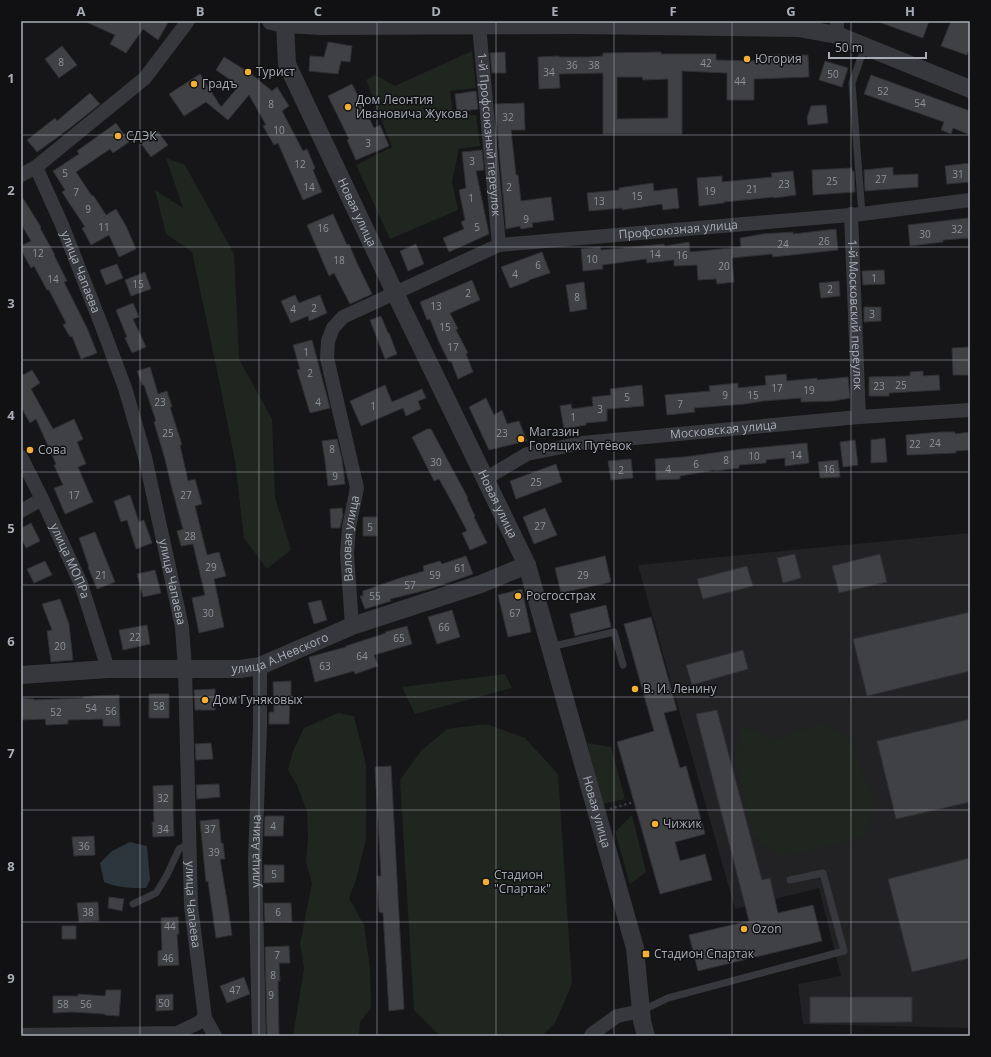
<svg xmlns="http://www.w3.org/2000/svg" width="991" height="1057" font-family="'Open Sans',sans-serif">
<rect width="100%" height="100%" fill="#161618"/>
<path fill="#222225" d="M970,533V1028L803,1024L798,984L841,976L819,888L735,909L638,565Z"/>
<path fill="#1e261f" d="M472,51L476,88L450,91L453,114L476,115L480,146L459,149L452,182L458,210L390,239L356,165L392,147L366,80L375,75L395,86Z
M166,158L185,165L234,254L239,359L272,419L275,497L291,550L267,569L244,538L235,461L217,370L192,252L166,234L155,190L183,208Z
M505,674L512,688L415,714L402,687Z
M338,713L354,716L366,765V839L356,880L349,898L364,925L370,968L371,1008L360,1022L359,1036H293L304,968L300,944L312,883L306,862L308,838L307,811L297,785L288,770L293,751L304,728Z
M822,723L849,737L875,804L863,837L780,857L753,835L735,756L741,727L779,739Z
M486,724L525,738L558,774L572,984L555,1023L542,1036H440L414,1010L400,780L421,751L447,729Z
M587,743L611,747L625,799L603,804Z
M632,815L646,872L630,884L615,832Z"/>
<path fill="#2c353c" d="M130,842L147,846L150,880L146,888C131,888 118,888 104,882L100,863L112,851Z"/>
<path fill="#404145" stroke="#303034" fill-rule="evenodd" d="M84,21H169L158,40L143,29L126,53L110,44L115,35Z
M880,21H929L923,38L879,22Z
M951,21H964L970,23V48L967,55L941,46Z
M328,42L352,46L350,62L341,61L338,74L309,71L310,56L324,57Z
M62,46L77,65L59,78L45,59Z
M505,52L506,73H492L490,53Z
M661,52V54H716V60L764,61L763,55H808L809,77L754,79V100H727V73L682,71V134H603V73L559,74L560,88L539,89L538,57L559,56V57H590L603,56V53ZM617,77H642L643,80L668,79V118L617,119Z
M224,57L250,73L272,91L277,87L289,106L282,111L303,151L307,149L315,168L313,170L322,192L303,200L278,143L274,145L263,126L266,125L249,95L228,120L206,102L184,116L169,94L200,74L221,107L239,86L216,70Z
M825,61L848,68L842,87L819,80Z
M871,75L970,111V135L953,128L951,134L941,130L944,122L864,94Z
M352,84L374,128L380,125L389,146L356,160L347,140L349,139L328,96Z
M476,91L478,109L457,112L455,94Z
M90,93L100,104L70,128L37,152L27,140L55,118L57,121Z
M524,103L525,130H511L516,175H518L521,201L551,197L554,220L532,223L533,227L521,229L520,226L506,229L495,104Z
M826,105L828,123L808,125L807,118L811,106Z
M116,123L129,142L113,153L110,149L76,172L92,196L93,195L106,215L116,209L126,226L136,249L119,257L109,235L91,245L82,228L85,227L62,192L65,190L53,171L79,154L77,151Z
M156,129L168,145L151,157L139,141Z
M482,150L484,170L476,171L489,234L449,252L443,238L464,229L461,222L465,220L459,190L466,188L462,152Z
M970,163V182L947,184L945,166Z
M893,167V175L918,174V187L865,191L864,170Z
M852,168V171H854L855,192L813,195L812,170Z
M793,171L796,195L774,198V197L724,202V203L699,206L697,178L722,176V182L772,177L771,173Z
M653,183L654,191L677,188L679,208L663,210L662,204L622,210V208L589,211L587,193L619,190V188Z
M21,195L41,227L40,228L55,255H54L67,281L64,282L87,328L97,353L81,359L72,336L70,337L63,325L66,323L49,290H47L34,266L31,268L21,250V246L31,241L21,224Z
M333,214L347,245L349,244L357,263L372,294L350,304L334,273L329,276L307,225Z
M968,218L969,238L943,240V242L910,246L908,225Z
M836,229L838,250L773,257L772,254L732,258L734,282L717,284L716,279L698,280L697,265L674,266V260L647,263L646,259L602,265L603,269L583,271L581,249L600,247L601,250L664,244L665,246L689,242L690,252L741,247L740,238L763,234L793,232V234Z
M416,244L424,264L408,271L400,251Z
M542,252L550,273L529,280V281L510,288L501,267Z
M117,264L123,278L106,285L100,270Z
M884,270L885,284L863,285L862,271Z
M145,272L151,289L131,296L125,280Z
M472,280L480,300L450,313L458,329L456,330L468,353L466,354L473,372L458,379L451,361L449,362L439,342L430,319L427,320L420,302Z
M839,281L840,296L821,298L819,283Z
M584,282L587,309L570,312L566,285Z
M295,295L299,303L320,295L327,313L309,321L308,316L291,323L281,301Z
M133,303L139,317L133,319L146,347L132,353L125,338L127,337L116,310Z
M864,307H881V321L864,322Z
M381,316L388,333H389L397,354L385,359L370,320Z
M312,340L330,408L310,413L297,370L300,369L293,345Z
M970,347V375H953L952,348Z
M150,367L158,394L167,391L172,407H170L182,445H180L188,481L195,479L202,504L195,506L207,555L219,552L226,576L214,579L224,627L199,633L192,598L205,595L193,544L181,546L177,531L183,529L171,485L165,459L154,422L156,421L144,385H142L137,371Z
M32,370L40,383L31,389L53,429L74,419L83,439L77,442L86,464L78,467L93,502L65,514L54,488L63,485L54,465L56,464L36,419L30,423L21,407V371L23,375Z
M923,371V376L939,375L940,390L889,393V396H869V377L910,376V372Z
M786,374L787,381L817,378V380L848,377L850,398L834,401L801,402V398L763,401L745,404L694,408L695,412L667,415L665,395L710,391L709,386L738,383V388L766,385L765,376Z
M385,385L392,402L422,389L426,398L418,401L421,409L406,416L403,408L361,426L350,401Z
M642,385L644,406L607,409V421L586,423V425L564,429L560,406L571,404L572,409L593,406L592,397L611,395L610,389Z
M486,398L494,415L502,410L507,424L519,421L527,441L489,450L469,407Z
M427,429H431L468,498L467,499L475,516L474,517L487,543L470,550L462,533L467,531L454,506L439,479L434,481L412,437Z
M941,432H955V434L970,432V450L956,451V453L907,455L906,435Z
M885,438L887,462L871,463V440Z
M337,439L342,459L345,484L328,486L326,469V468L322,441Z
M855,440L858,465L843,467L840,442Z
M807,443L809,463L785,466V458L766,460V463L739,465V468L715,471V470L680,476V479L656,480L655,459L684,457L742,449Z
M631,459L633,478L611,480L608,461Z
M838,460L840,477L820,478L818,462Z
M556,464L562,482L516,499L510,481Z
M130,495L139,522L144,520L152,543L136,549L127,520L121,522L114,501Z
M342,508L343,515L340,528H331L330,509Z
M545,508L557,535L534,544L523,517Z
M363,517H377V536H363Z
M31,523L40,541L26,548L21,538V528Z
M95,532L115,582L97,589L88,567H89L79,538Z
M795,554L801,578L783,583L777,558Z
M880,554L887,582L839,593L832,566Z
M466,556L473,574L430,589L390,599L391,601L365,609L360,596H363V591L397,579L424,571L423,566L440,561L442,564Z
M605,556L611,582L561,593L555,568Z
M45,561L52,575L34,583L27,569Z
M747,566L753,586L703,599L697,579Z
M155,570L161,593L143,597L137,574Z
M522,589L531,632L508,637L498,595Z
M60,599L69,624L73,660L51,662L47,631L52,630L42,604Z
M321,600L327,620L314,624L308,603Z
M606,605L611,627L575,636L570,614Z
M452,610L460,637L437,644L428,617Z
M970,612V671L867,696L853,639Z
M651,617L677,710L664,713L680,768L686,766L705,834L675,842L680,861L705,854L712,880L660,894L617,742L654,731L624,624Z
M147,625L150,644L123,650L119,630Z
M407,626L412,644L374,655L378,666L355,674L354,671L315,682L309,657L346,647V646L386,633L385,632Z
M743,650L748,669L692,685L686,665Z
M291,681V697H290L289,724H269V712H274L273,682Z
M215,689V710H195L194,690Z
M149,694H169V718H149Z
M119,695L120,726H103V719L68,720V724L46,725L45,719L21,720V698L34,699V700L83,698V697L94,696Z
M717,710L762,880L770,878L778,913L813,905L822,941L698,971L689,935L749,921L696,714Z
M970,719V802L896,819L877,741Z
M211,743L213,759L196,760L195,744Z
M391,766L404,1009L389,1011L383,913L379,912L377,876H381L375,767Z
M219,784L220,797L197,799L196,785Z
M173,785V811L174,836L153,837L152,822H154L153,786Z
M265,816H284L283,836H264Z
M219,819L221,843H223L225,859H220L228,907L232,935L216,938L208,881L206,882L200,821Z
M94,836L95,855L74,856L72,837Z
M970,858V958L912,972L888,879Z
M264,865H284V882L264,883Z
M109,897L124,899L122,911L108,908Z
M98,902L99,921L79,922L77,903Z
M264,903H291L292,922H265Z
M178,917L179,934H177L179,965L158,966V951L162,950L161,918Z
M62,926H76V939H62Z
M289,946L290,963H279L280,981H278L279,1036H267L265,947Z
M244,977L250,994L227,1003L220,986Z
M106,990H121L119,1016L105,1015V1014L72,1012L53,1013V996H78V994L105,996Z
M173,994V1010L156,1011V995Z
M810,997H912V1022L810,1023Z"/>
<g fill="none" stroke-linecap="round" stroke-linejoin="round">
<path stroke="#3d3f44" stroke-width="2.5" stroke-dasharray="2 3" stroke-linecap="butt" d="M610,809L634,802"/>
<path stroke="#37383d" stroke-width="7" d="M862,214L852,83L865,46
M550,647L614,632L623,665
M133,904L156,893L167,875L179,849L190,844
M641,1011L668,998L844,951L823,873L790,880"/>
<g stroke="#37383d" stroke-width="14">
<path d="M837,21V35"/>
<path id="s1" d="M479,25L499,245"/>
<path id="s2" d="M36,167L62,225L101,324L125,388L145,457L182,627L185,669L191,906L205,1018L215,1036"/>
<path d="M21,175L36,167L145,78L188,21"/>
<path id="s3" d="M851,214L859,417"/>
<path id="s4" d="M21,457L42,499L81,584L108,669"/>
<path id="s5" d="M485,479L527,454L582,443L859,417L970,410"/>
<path d="M21,511L42,499"/>
<path id="s6" d="M352,626L347,554L349,527L357,488L327,358L328,341L333,328L343,317L499,245L862,214L970,200"/>
<path d="M21,1035L177,1033L198,1023L205,1018"/>
<path id="s7" d="M259,1036L255,859L260,726V666"/>
<path d="M591,1036L592,1034L617,1016L641,1011"/>
</g>
<g stroke="#37383d" stroke-width="18">
<path d="M271,21L285,24L321,26L577,25L798,28L837,35L970,89"/>
<path id="s8" d="M285,24L287,64L395,293L527,565L635,948L642,1021L646,1036"/>
<path id="s9" d="M21,675L108,669H240L260,666L352,626L481,584L527,565"/>
</g>
</g>
<path fill="none" stroke="#a8adb8" stroke-width="1" stroke-opacity="0.55" d="M140,21V1036M259,21V1036M377,21V1036M496,21V1036M614,21V1036M732,21V1036M851,21V1036M21,135H970M21,247H970M21,360H970M21,472H970M21,585H970M21,697H970M21,810H970M21,922H970"/>
<g fill="#f2b134" stroke="#111113" stroke-width="1.5">
<circle cx="747" cy="59" r="4"/>
<circle cx="248" cy="72" r="4"/>
<circle cx="194" cy="84" r="4"/>
<circle cx="348" cy="107" r="4"/>
<circle cx="118" cy="136" r="4"/>
<circle cx="521" cy="439" r="4"/>
<circle cx="30" cy="450" r="4"/>
<circle cx="518" cy="596" r="4"/>
<circle cx="635" cy="689" r="4"/>
<circle cx="205" cy="700" r="4"/>
<circle cx="655" cy="824" r="4"/>
<circle cx="486" cy="882" r="4"/>
<circle cx="744" cy="929" r="4"/>
<rect x="642" y="950" width="8" height="8" rx="2"/>
</g>
<g text-anchor="middle" stroke-width="3" stroke-linejoin="round" paint-order="stroke">
<g font-size="10" fill="#8e929b">
<text x="61" y="66">8</text>
<text x="706" y="67">42</text>
<text x="572" y="69">36</text>
<text x="594" y="69">38</text>
<text x="549" y="76">34</text>
<text x="833" y="78">50</text>
<text x="740" y="85">44</text>
<text x="883" y="95">52</text>
<text x="920" y="107">54</text>
<text x="271" y="108">8</text>
<text x="508" y="121">32</text>
<text x="279" y="134">10</text>
<text x="368" y="147">3</text>
<text x="472" y="165">3</text>
<text x="300" y="168">12</text>
<text x="65" y="177">5</text>
<text x="958" y="178">31</text>
<text x="881" y="183">27</text>
<text x="832" y="185">25</text>
<text x="784" y="188">23</text>
<text x="309" y="191">14</text>
<text x="509" y="191">2</text>
<text x="752" y="193">21</text>
<text x="710" y="195">19</text>
<text x="76" y="196">7</text>
<text x="637" y="200">15</text>
<text x="471" y="202">1</text>
<text x="599" y="205">13</text>
<text x="88" y="213">9</text>
<text x="526" y="223">9</text>
<text x="104" y="231">11</text>
<text x="477" y="231">5</text>
<text x="323" y="232">16</text>
<text x="957" y="233">32</text>
<text x="925" y="238">30</text>
<text x="824" y="245">26</text>
<text x="783" y="248">24</text>
<text x="38" y="257">12</text>
<text x="655" y="258">14</text>
<text x="682" y="259">16</text>
<text x="592" y="263">10</text>
<text x="339" y="264">18</text>
<text x="538" y="269">6</text>
<text x="724" y="270">20</text>
<text x="515" y="278">4</text>
<text x="874" y="282">1</text>
<text x="53" y="283">14</text>
<text x="138" y="288">15</text>
<text x="830" y="293">2</text>
<text x="468" y="297">2</text>
<text x="577" y="301">8</text>
<text x="436" y="310">13</text>
<text x="314" y="312">2</text>
<text x="293" y="313">4</text>
<text x="872" y="318">3</text>
<text x="445" y="331">15</text>
<text x="453" y="351">17</text>
<text x="306" y="356">1</text>
<text x="310" y="377">2</text>
<text x="901" y="389">25</text>
<text x="879" y="390">23</text>
<text x="777" y="392">17</text>
<text x="809" y="394">19</text>
<text x="725" y="399">9</text>
<text x="753" y="399">15</text>
<text x="627" y="401">5</text>
<text x="160" y="406">23</text>
<text x="318" y="406">4</text>
<text x="680" y="408">7</text>
<text x="373" y="410">1</text>
<text x="600" y="413">3</text>
<text x="573" y="421">1</text>
<text x="168" y="437">25</text>
<text x="502" y="437">23</text>
<text x="935" y="447">24</text>
<text x="915" y="448">22</text>
<text x="332" y="453">8</text>
<text x="796" y="459">14</text>
<text x="754" y="460">10</text>
<text x="726" y="464">8</text>
<text x="436" y="466">30</text>
<text x="696" y="468">6</text>
<text x="668" y="473">4</text>
<text x="829" y="473">16</text>
<text x="621" y="474">2</text>
<text x="335" y="480">9</text>
<text x="536" y="486">25</text>
<text x="74" y="499">17</text>
<text x="186" y="499">27</text>
<text x="540" y="530">27</text>
<text x="370" y="531">5</text>
<text x="190" y="540">28</text>
<text x="211" y="571">29</text>
<text x="460" y="572">61</text>
<text x="101" y="579">21</text>
<text x="435" y="579">59</text>
<text x="583" y="579">29</text>
<text x="410" y="589">57</text>
<text x="375" y="600">55</text>
<text x="208" y="617">30</text>
<text x="515" y="617">67</text>
<text x="444" y="631">66</text>
<text x="135" y="641">22</text>
<text x="399" y="642">65</text>
<text x="60" y="650">20</text>
<text x="362" y="660">64</text>
<text x="325" y="670">63</text>
<text x="159" y="710">58</text>
<text x="91" y="712">54</text>
<text x="111" y="715">56</text>
<text x="56" y="716">52</text>
<text x="163" y="802">32</text>
<text x="273" y="830">4</text>
<text x="163" y="833">34</text>
<text x="210" y="833">37</text>
<text x="84" y="850">36</text>
<text x="214" y="856">39</text>
<text x="274" y="878">5</text>
<text x="88" y="916">38</text>
<text x="278" y="916">6</text>
<text x="170" y="930">44</text>
<text x="277" y="959">7</text>
<text x="168" y="962">46</text>
<text x="273" y="979">8</text>
<text x="235" y="994">47</text>
<text x="271" y="999">9</text>
<text x="164" y="1007">50</text>
<text x="63" y="1008">58</text>
<text x="86" y="1008">56</text>
</g>
<g font-size="12" fill="#a8adb8" stroke="#111113" text-anchor="start">
<text x="755" y="63">Югория</text>
<text x="256" y="76">Турист</text>
<text x="202" y="88">Градъ</text>
<text x="356" y="104">Дом Леонтия<tspan x="356" dy="14">Ивановича Жукова</tspan></text>
<text x="126" y="140">СДЭК</text>
<text x="529" y="436">Магазин<tspan x="529" dy="14">Горящих Путёвок</tspan></text>
<text x="38" y="454">Сова</text>
<text x="526" y="600">Росгосстрах</text>
<text x="643" y="693">В. И. Ленину</text>
<text x="213" y="704">Дом Гуняковых</text>
<text x="663" y="828">Чижик</text>
<text x="494" y="879">Стадион<tspan x="494" dy="14">"Спартак"</tspan></text>
<text x="752" y="933">Ozon</text>
<text x="654" y="958">Стадион Спартак</text>
</g>
<g font-size="12" fill="#a8adb8" stroke="#111113">
<text dy="4" stroke="none"><textPath href="#s1" startOffset="110">1-й Профсоюзный переулок</textPath></text>
<text dy="4" stroke="none"><textPath href="#s8" startOffset="204">Новая улица</textPath></text>
<text dy="4" stroke="none"><textPath href="#s6" startOffset="670">Профсоюзная улица</textPath></text>
<text dy="4" stroke="none"><textPath href="#s2" startOffset="114">улица Чапаева</textPath></text>
<text dy="4" stroke="none"><textPath href="#s3" startOffset="101">1-й Московский переулок</textPath></text>
<text dy="4" stroke="none"><textPath href="#s5" startOffset="247">Московская улица</textPath></text>
<text dy="4" stroke="none"><textPath href="#s8" startOffset="528">Новая улица</textPath></text>
<text dy="4" stroke="none"><textPath href="#s6" startOffset="88">Валовая улица</textPath></text>
<text dy="4" stroke="none"><textPath href="#s4" startOffset="115">улица МОПРа</textPath></text>
<text dy="4" stroke="none"><textPath href="#s2" startOffset="438">улица Чапаева</textPath></text>
<text dy="4" stroke="none"><textPath href="#s9" startOffset="262">улица А.Невского</textPath></text>
<text dy="4" stroke="none"><textPath href="#s8" startOffset="852">Новая улица</textPath></text>
<text dy="4" stroke="none"><textPath href="#s7" startOffset="185">улица Азина</textPath></text>
<text dy="4" stroke="none"><textPath href="#s2" startOffset="762">улица Чапаева</textPath></text>
</g>
</g>
<rect width="991" height="1057" fill="none" stroke="#111113" stroke-width="44"/>
<path d="M829 52v6h97v-6" fill="none" stroke="#a8adb8" stroke-width="2"/>
<text x="835" y="52" font-size="12" fill="#a8adb8" stroke="#111113" stroke-width="3" paint-order="stroke">50 m</text>
<rect x="22" y="22" width="947" height="1013" fill="none" stroke="#a8adb8" stroke-width="1.5"/>
<g font-size="13" text-anchor="middle" font-weight="bold" fill="#a8adb8">
<text x="81" y="16">A</text>
<text x="200" y="16">B</text>
<text x="318" y="16">C</text>
<text x="436" y="16">D</text>
<text x="555" y="16">E</text>
<text x="673" y="16">F</text>
<text x="791" y="16">G</text>
<text x="910" y="16">H</text>
<text x="11" y="83">1</text>
<text x="11" y="195">2</text>
<text x="11" y="308">3</text>
<text x="11" y="420">4</text>
<text x="11" y="533">5</text>
<text x="11" y="646">6</text>
<text x="11" y="758">7</text>
<text x="11" y="871">8</text>
<text x="11" y="983">9</text>
</g>
</svg>
